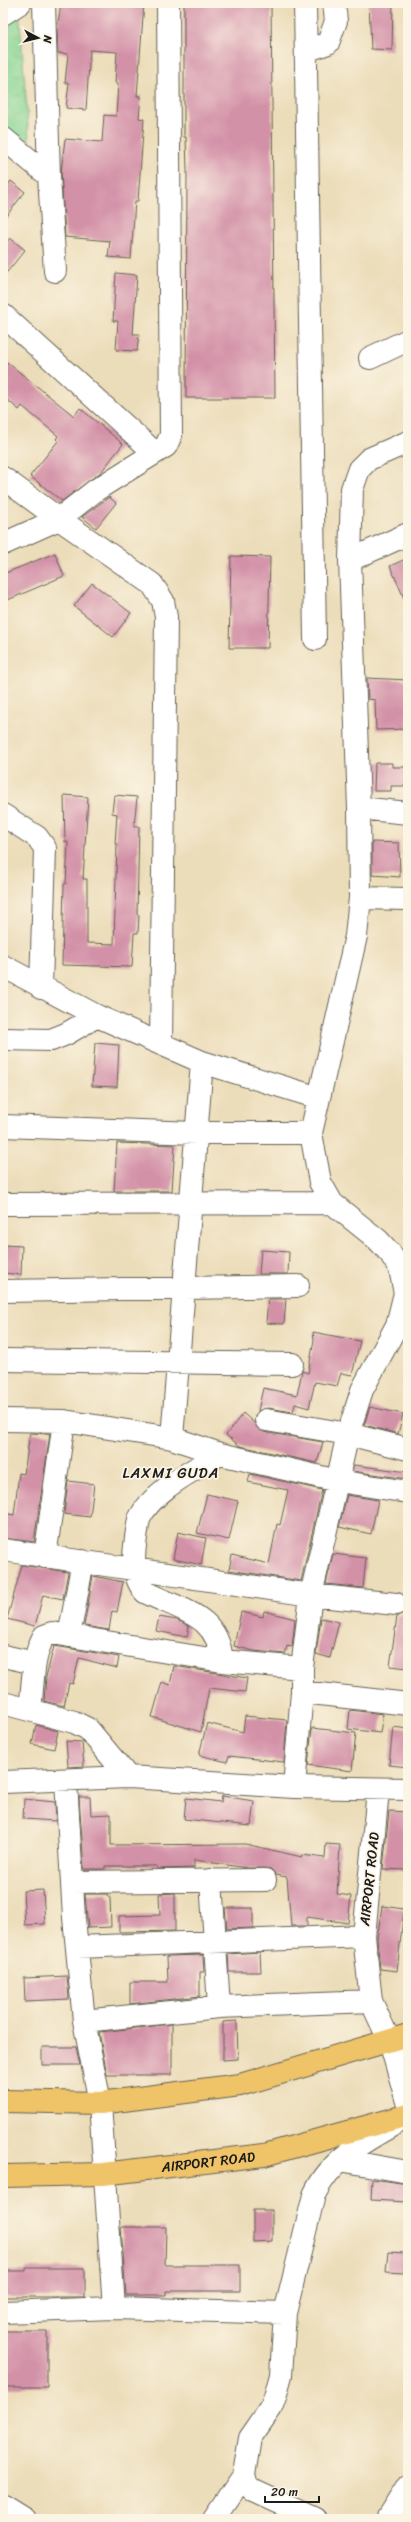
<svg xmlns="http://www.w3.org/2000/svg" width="411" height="2522" font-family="Sriracha,sans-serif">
<defs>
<pattern id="park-tufts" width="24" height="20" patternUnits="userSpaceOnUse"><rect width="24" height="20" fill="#88d593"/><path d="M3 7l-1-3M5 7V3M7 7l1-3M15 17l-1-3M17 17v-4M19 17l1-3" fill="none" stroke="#75b67e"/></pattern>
</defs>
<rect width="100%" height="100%" fill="#fcf5e5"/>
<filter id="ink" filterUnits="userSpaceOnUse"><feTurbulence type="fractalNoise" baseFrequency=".025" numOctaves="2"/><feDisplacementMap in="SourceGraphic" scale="8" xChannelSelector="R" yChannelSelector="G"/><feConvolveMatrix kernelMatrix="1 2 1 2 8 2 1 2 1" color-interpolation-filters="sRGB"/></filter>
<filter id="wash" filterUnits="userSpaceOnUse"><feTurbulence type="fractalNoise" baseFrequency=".012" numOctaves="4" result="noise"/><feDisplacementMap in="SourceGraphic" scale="16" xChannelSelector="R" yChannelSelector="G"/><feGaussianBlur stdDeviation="0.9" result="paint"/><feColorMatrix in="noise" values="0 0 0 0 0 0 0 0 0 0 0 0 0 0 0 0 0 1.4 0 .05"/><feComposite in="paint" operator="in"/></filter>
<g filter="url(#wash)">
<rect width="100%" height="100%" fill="#ecddba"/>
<path fill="url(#park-tufts)" stroke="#527858" d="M19,9L31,165L3,140V19Z"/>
<g id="blocks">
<path fill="#d391a8" d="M61,3H144L137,96H141L139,118L144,119L138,201H135L131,259L108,257L110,241L65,237L61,172L65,139L102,142L104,115L116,116L118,83H115L117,52L90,50L86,110L66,108L69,83H65L68,54L58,53L57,30Z
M184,3H271L275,398H186L187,170L186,137H184Z
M369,3H393L392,50L371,49Z
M11,181L25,192L3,220V191Z
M10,238L25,250L3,277V247Z
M116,273L137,275L133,334H139L137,351L116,350L118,321H113Z
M3,359L74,416L80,408L123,444L101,472L62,501L30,476L58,441L56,439L58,436L22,406L19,410L3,396Z
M109,497L116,503L96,528L82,517Z
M55,553L64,576L3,602V574Z
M231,556L270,557L268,648H229Z
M408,558V607L390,566Z
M92,583L131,613L113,637L74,606Z
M367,678L408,680V729L376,730L375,700L368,699Z
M375,763H392V767H408V786H391V791H374Z
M64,795L88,797L83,879H87V943L114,944L117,844H115L117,814L112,813L114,795L137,797L134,826H139L137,915H139L138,933H134L132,967L62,965L64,884H66L68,842H65Z
M372,842L399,843L400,877L372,875Z
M95,1043L119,1045L117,1087L92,1086Z
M117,1143L175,1145L172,1191H114Z
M3,1245L22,1246L21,1275L3,1273Z
M261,1250L289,1252L288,1274H259Z
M268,1299H286L284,1324L266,1323Z
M313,1332L360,1341L352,1375L341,1373L337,1386L315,1382L309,1408L295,1404L293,1412L268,1408L258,1411L263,1388L297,1395L302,1371L308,1373L314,1340Z
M370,1407L403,1414L398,1434L364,1425Z
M243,1413L264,1432L323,1442L317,1463L240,1446L226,1435Z
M30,1433L50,1434L34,1542L3,1538V1513L14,1515L19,1473L24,1474Z
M354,1465L408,1472V1479L352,1471Z
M250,1474L322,1490L301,1581L229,1570L232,1555L269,1564L277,1524L280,1525L288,1490L248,1482Z
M68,1481L94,1484L90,1517L64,1514Z
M207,1494L238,1501L229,1540L197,1533Z
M347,1495L378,1500L371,1534L339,1527Z
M178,1532L206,1538L201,1565L173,1559Z
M333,1554L366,1558L363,1588L326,1584Z
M22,1565L68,1572L63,1599L43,1595L35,1626L7,1619Z
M93,1576L123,1582L117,1612L112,1611L109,1630L84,1626Z
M408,1607V1668L390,1666L397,1616L406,1612Z
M264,1611L295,1619L292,1647L287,1646L285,1654L254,1651L234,1646L241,1612L263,1617Z
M159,1617L177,1620L189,1626L187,1637L156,1631Z
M321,1618L339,1622L330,1658L316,1654Z
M54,1646L67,1648L119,1657L117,1668L79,1658L73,1684L69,1683L64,1706L44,1701L46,1677Z
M174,1666L247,1678L245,1692L209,1688L201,1732L152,1717L162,1682L170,1685Z
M350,1710L383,1714L380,1733L348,1729Z
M245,1716L287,1720L284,1762L229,1756L227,1762L199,1755L207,1723L243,1732Z
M36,1725L58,1731L54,1749L32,1744Z
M393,1727L408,1729V1767L389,1765Z
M312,1728L356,1733L352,1771L308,1765Z
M66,1741L82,1742L84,1766L68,1767Z
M222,1796L254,1801L251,1826L184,1819L186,1798L221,1802Z
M79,1797H90L91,1815L111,1814V1845L245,1844L302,1857V1855L325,1858L326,1844L340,1845L337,1894L351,1896L348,1923L307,1917V1926H291L287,1877L276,1875L271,1869L265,1868H247L194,1860V1868L157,1869V1866H105V1869H84Z
M24,1799L55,1802L56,1821L23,1819Z
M389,1811L408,1812L406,1870L383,1869Z
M43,1890L45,1924L25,1925L23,1891Z
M175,1893V1931L119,1932V1916L160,1915L159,1894Z
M85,1894H107L108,1897H110L111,1927L88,1928Z
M382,1906L404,1909L397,1971L380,1969L377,1939Z
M225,1908H253V1928L227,1929Z
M260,1952L261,1972H229L228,1954Z
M203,1955L204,1972H200V1996L130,2004V1982H168L167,1956Z
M67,1976L69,1999L25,2001L24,1978Z
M237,2021L238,2059L223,2060V2022Z
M172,2024V2075H107L99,2032Z
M42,2047H76L80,2065H42Z
M372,2179L408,2184V2202L371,2200Z
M253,2210H272V2241L253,2242Z
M121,2227H166L165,2265H240V2291H166V2295H126Z
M388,2252L405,2253L404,2273L386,2272Z
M26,2268H85V2297H3V2271H26Z
M3,2331H47V2387H3Z"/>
</g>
</g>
<g filter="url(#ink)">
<use href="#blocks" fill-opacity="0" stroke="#656053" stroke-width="1"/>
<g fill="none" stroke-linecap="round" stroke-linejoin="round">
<defs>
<path id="minor" d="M44,3L49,176L55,271
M305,3L315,639
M3,14L20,3
M306,51L328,43L336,21L334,3
M3,138L49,176
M3,315L154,452
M370,358L408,340
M3,478L59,519L96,490L166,446L171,435L168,3
M3,544L59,519L152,584L163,601L166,617L161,1044
M350,560L408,534
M359,808L408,813
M3,815L37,837L45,848L41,988
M360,898L408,899
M3,966L97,1016L202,1062L319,1098
M3,1039L51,1040L66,1034L97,1016
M3,1126L196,1133H311
M3,1204L332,1203
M3,1291L298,1286
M3,1360L292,1364
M3,1420L64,1421L172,1438L220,1454L338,1481L408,1492
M266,1420L348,1434L408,1449
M172,1438L202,1062
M220,1454C193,1471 154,1489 139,1519C135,1543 128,1572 145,1592C182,1611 218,1614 222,1661
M3,1550L311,1595L396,1604
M45,1557L64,1421
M69,1636L83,1561
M3,1656L35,1663
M302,1692L408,1704
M3,1703L74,1722L88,1729L128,1777
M30,1710C33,1687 32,1656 44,1636L52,1633L222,1661L302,1668
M66,1781L74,1918L84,2021L100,2103L114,2308
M3,1782L128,1777L294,1787L408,1789
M294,1787L302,1692V1668L311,1595L348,1434L362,1390L397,1325L405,1293L400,1269L390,1253L378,1240L332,1203L320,1182L311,1133L356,936L360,898L359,808L350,560L352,489L359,469L369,459L408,442
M378,1790L364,1936L371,2001L390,2042L408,2105
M211,1880L219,2007
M72,1882L265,1880
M77,1947L364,1936
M84,2021L219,2007L371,2001
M340,2160L408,2172
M3,2312L114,2308L285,2313
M244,2475L247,2485L254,2491L315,2519
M3,2506L24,2519
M214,2519L244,2475L250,2438L271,2408L275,2397L281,2375L285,2313L314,2195C331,2158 366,2140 400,2121
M387,2519L408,2486"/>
<g id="major">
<path d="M3,2101L100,2103L240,2085L408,2035"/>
<path id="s1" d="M3,2176L103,2174L264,2155L408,2115"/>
</g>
</defs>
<use href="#minor" stroke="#656053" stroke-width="24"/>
<use href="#major" stroke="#656053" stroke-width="24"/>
<use href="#minor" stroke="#fff" stroke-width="22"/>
<use href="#major" stroke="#efc469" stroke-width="22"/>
</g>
</g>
<g text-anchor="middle" stroke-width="3.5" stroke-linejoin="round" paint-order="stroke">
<g font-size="14" fill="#1c1c1c" stroke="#fcf5e5">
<text transform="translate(369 1879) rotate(-84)" y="5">AIRPORT ROAD</text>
<text dy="5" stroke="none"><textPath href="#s1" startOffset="206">AIRPORT ROAD</textPath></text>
</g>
<g font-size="15" letter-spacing="1" fill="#1c1c1c" stroke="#fcf5e5">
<text x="171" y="1478">LAXMI GUDA</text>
</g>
</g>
<rect width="411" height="2522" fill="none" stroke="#fcf5e5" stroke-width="16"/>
<g transform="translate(38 38) rotate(97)" stroke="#fcf5e5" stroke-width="3" paint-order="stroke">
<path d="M0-3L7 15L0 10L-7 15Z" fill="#1c1c1c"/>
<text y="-6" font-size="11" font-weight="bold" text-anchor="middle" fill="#1c1c1c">N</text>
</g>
<path d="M265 2496v6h54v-6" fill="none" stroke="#1c1c1c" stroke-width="2"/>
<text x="271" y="2496" font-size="12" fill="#1c1c1c" stroke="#fcf5e5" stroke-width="3" paint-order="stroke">20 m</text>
</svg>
